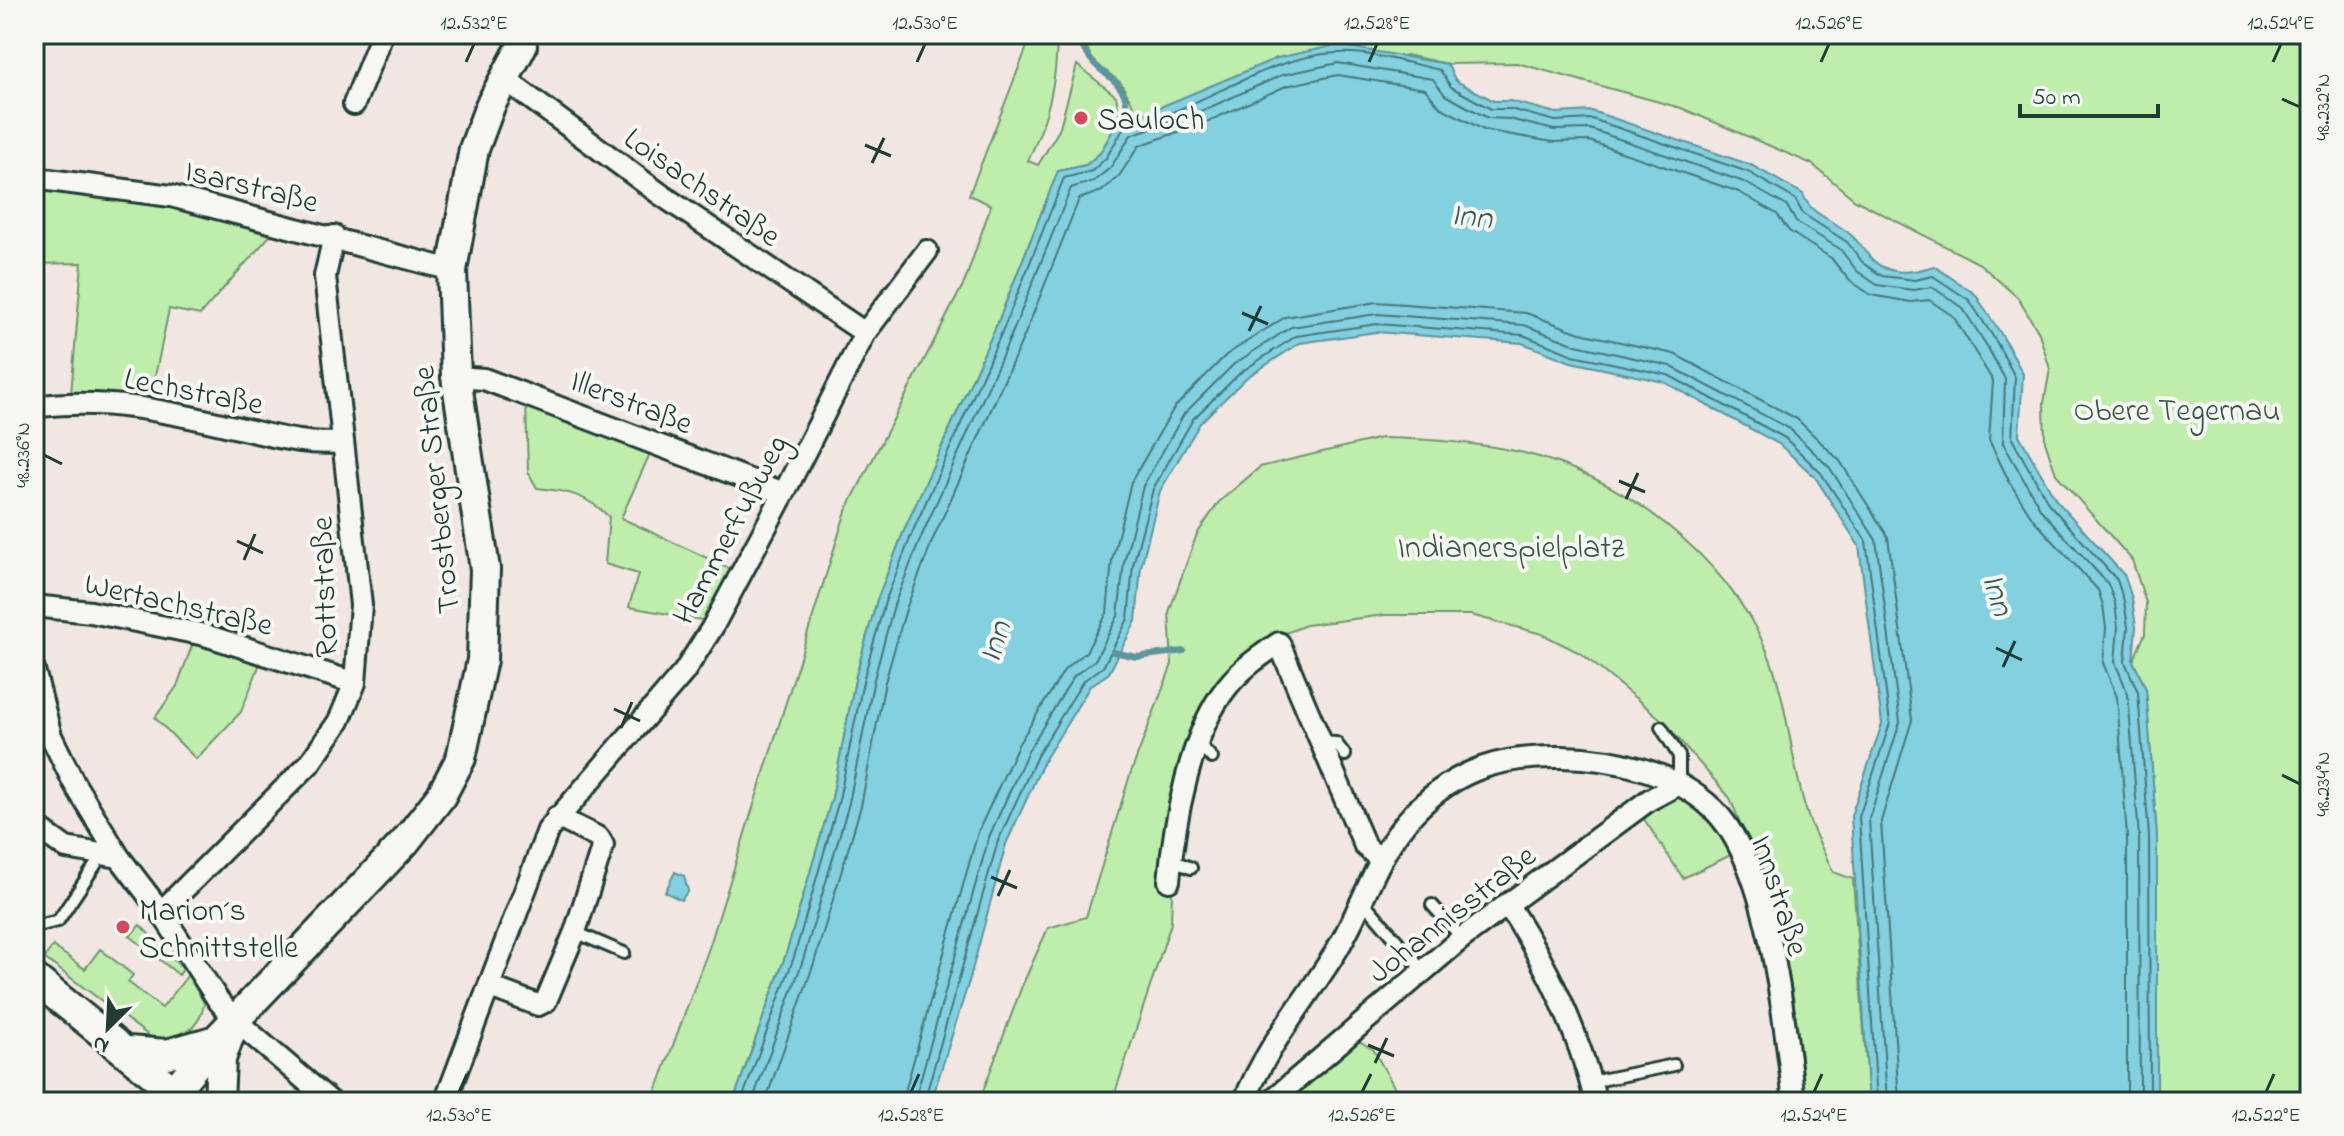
<svg xmlns="http://www.w3.org/2000/svg" width="2344" height="1136" font-family="'Indie Flower',sans-serif">
<rect width="100%" height="100%" fill="#f1e6e1"/>
<filter id="ink" filterUnits="userSpaceOnUse"><feTurbulence type="fractalNoise" baseFrequency=".0125" numOctaves="2"/><feDisplacementMap in="SourceGraphic" scale="16" xChannelSelector="R" yChannelSelector="G"/><feConvolveMatrix kernelMatrix="1 2 1 2 8 2 1 2 1" color-interpolation-filters="sRGB"/></filter>
<g filter="url(#ink)">
<path fill="#bfedab" stroke="#6f9570" stroke-width="2" d="M1032,34H1057C1057,82 1048,118 1028,161L1038,165L1059,130L1077,65L1116,96L1120,118L1100,153L1086,165L1058,171L998,322L905,528L877,600L856,675L832,798L786,954L733,1102H652L709,948L846,511L965,281L991,205L969,195Z
M1073,34H2310V1102H2157V837L2146,689L2133,661L2145,634L2146,603L2132,560L2056,474L2045,441L2044,403L2050,369L2039,333L2018,298L1980,264L1855,200L1812,164L1681,108L1517,63L1447,64L1406,55L1199,92L1139,116L1121,83L1084,54Z
M34,185L150,198L274,231L200,315L169,309L150,401L71,394L82,263L34,264Z
M526,402L652,449L621,518L733,570L707,621L629,607L638,574L605,564L609,517C587,495 568,491 537,488L528,472Z
M1381,438C1428,439 1474,442 1520,452C1623,476 1725,555 1767,651C1789,703 1790,763 1808,816C1814,835 1825,853 1833,872L1853,879L1869,1102H1805L1793,1001L1782,952L1760,873L1730,798L1662,720L1582,654L1542,634L1471,615H1385L1306,625L1273,638L1229,675L1175,804L1171,923L1115,1093L1131,1102H979L1022,986L1048,928L1086,917L1130,775L1172,664L1169,612L1197,534L1219,502L1260,467Z
M193,643L261,661L241,712L196,759L155,718L177,686Z
M1676,797C1702,803 1721,831 1733,854L1683,878L1640,813Z
M140,925L183,969L179,975L130,936Z
M53,946L85,969L100,949L133,975L128,982L162,1008L188,975L204,1003C201,1028 180,1041 156,1041L44,958Z
M1355,1039L1373,1049L1397,1092L1374,1102H1307L1299,1091Z"/>
<path fill="#83d0e1" stroke="#5b959c" stroke-width="2" d="M1337,45L1447,64L1456,81L1494,101H1510L1556,113L1592,111L1751,165L1803,194C1811,218 1838,220 1854,238C1865,249 1870,262 1885,268C1900,275 1919,271 1934,266L1975,294L2003,337L2023,374L2019,435L2056,500L2125,576L2132,599L2136,627L2133,661L2146,689L2157,837V1102H1869L1851,816L1882,724L1859,546L1815,477L1779,444L1664,382L1571,362L1522,343L1376,332L1300,343L1246,378L1200,423L1160,491L1141,567L1136,621L1109,673L1090,686L1044,761L1006,844L970,978L931,1102H733L786,954L832,798L856,675L877,600L905,528L998,322L1058,171L1086,165L1100,153L1120,118L1139,116L1277,58Z
M675,872L684,876L688,891L681,900L665,892Z"/>
<g fill="none" stroke-linecap="round" stroke-linejoin="round">
<path stroke="#477879" stroke-width="2" d="M741,1102L794,957L839,800L864,677L885,602L913,531L1005,325L1064,178L1092,171L1106,158L1125,126C1198,113 1261,57 1336,53C1369,51 1408,63 1440,70L1451,87L1491,109H1510L1555,121L1592,119L1748,172L1795,199L1803,214L1847,242L1864,264L1882,276L1915,280L1933,276L1969,300L1996,341L2015,377L2012,439L2049,504L2117,580L2124,601L2128,627L2125,662L2138,692L2149,837L2150,1102
M752,1102L803,960L849,803L874,679L894,605L922,535L1014,329L1071,188L1094,181L1111,167L1131,135L1206,109L1282,75L1338,63L1433,79L1445,95L1488,118L1509,119L1554,130L1590,129L1744,182L1787,206L1796,222L1840,249L1857,271L1877,285L1913,290L1932,287L1962,307L1987,346L2005,379L2003,443L2041,510L2108,584L2115,603L2118,627L2115,662L2128,694L2139,837L2140,1102
M765,1102L814,963L861,806L885,682L906,609L933,539L1025,334L1079,199L1102,191L1119,176L1139,146L1211,120L1286,86L1338,75L1425,89L1440,107L1484,130L1553,142L1589,141L1739,192L1777,214L1789,231L1831,258L1849,280L1871,295L1911,302L1929,300L1953,316L1993,381L1989,440L2010,483L2033,519L2098,590L2103,605L2106,628L2103,663L2117,697L2127,838V1102
M902,1102L978,832L1018,745L1065,669L1086,652L1107,613L1112,560L1131,482L1174,408L1226,355L1285,317L1377,302L1526,313L1580,333L1674,354L1797,419L1840,461L1888,537L1912,720L1881,821L1899,1102
M914,1102L989,837L1028,751L1074,676L1095,660L1118,616L1124,563L1143,486L1184,414L1234,364L1291,327L1377,314L1524,325L1576,345L1670,366L1790,429L1830,468L1876,540L1900,722L1869,819L1887,1102
M924,1102L998,841L1037,756L1083,681L1103,667L1128,619L1133,565L1153,489L1193,419L1241,372L1296,336L1377,324L1523,335L1573,355L1668,375L1785,438L1821,473L1866,541L1890,723L1859,817L1877,1102"/>
<path stroke="#5b959c" stroke-width="6" d="M1084,34C1082,71 1116,71 1125,97C1127,104 1127,114 1127,123
M1113,652L1137,657L1184,651"/>
<defs>
<path id="lane" d="M1661,727L1679,756V784
M1321,742L1336,743L1345,755
M1199,744L1212,758
M1171,860L1191,868
M1362,900L1423,971
M1432,905L1462,938
M34,927L58,921L102,855
M575,932L624,953
M1591,1082L1674,1065"/>
<path id="street" d="M510,83L660,194L865,333
M354,104L382,34
M34,178L171,196L452,270
M456,377L484,379L784,493
M34,407C102,397 167,411 234,427C270,435 305,446 342,442
M34,606L91,612L205,635L355,683
M34,670L51,736L74,783L119,857L161,912L218,1000L235,1020L331,1102
M34,825L66,848L119,857
M1169,881C1174,823 1190,733 1227,687C1241,669 1260,656 1279,643L1365,846L1380,859
M1507,904C1549,967 1577,1029 1596,1102
M161,912L309,764L339,721L355,683L361,605L325,276L334,236
M490,987L538,1005L546,1001L575,932L603,845L599,838L557,817
M445,1102L548,830L684,672L712,628L784,493L865,333L927,251
M1244,1102C1266,1046 1304,1003 1335,953C1364,906 1376,852 1415,812C1457,768 1503,756 1562,757C1615,758 1673,771 1713,809C1770,864 1785,1025 1794,1102
M1270,1102L1462,938L1649,800L1679,784"/>
<path id="secondary" d="M34,978L186,1101
M128,1051L167,1054L216,1040
M174,1091L217,1039L405,842L441,796L461,758L482,660L485,569L456,377L452,270L474,149L490,106L522,46
M219,1102L221,1059L232,1028"/>
</defs>
<use href="#lane" stroke="#1f3d34" stroke-width="16"/>
<use href="#street" stroke="#1f3d34" stroke-width="26"/>
<use href="#secondary" stroke="#1f3d34" stroke-width="34"/>
<use href="#lane" stroke="#f6f6f2" stroke-width="10"/>
<use href="#street" stroke="#f6f6f2" stroke-width="20"/>
<use href="#secondary" stroke="#f6f6f2" stroke-width="28"/>
</g>
</g>
<path fill="none" stroke="#1f3d34" stroke-width="3" d="M466,62L474,44M917,62L925,44M1369,62L1377,44M1821,62L1829,44M2273,62L2281,44M2282,99L2300,107M865,145L891,156M872,163L884,138M1242,313L1268,324M1249,331L1261,306M44,455L62,464M1619,481L1645,492M1626,499L1638,473M237,541L263,553M244,560L255,534M1996,648L2022,660M2003,667L2015,641M614,709L640,721M621,728L632,702M2282,775L2300,784M991,877L1017,888M998,896L1010,870M1368,1045L1394,1056M1375,1063L1387,1038M459,1092L467,1074M911,1092L919,1074M1362,1092L1371,1074M1814,1092L1822,1074M2266,1092L2274,1074"/>
<g fill="#d1495b" stroke="#f6f6f2" stroke-width="3">
<circle cx="1081" cy="118" r="8"/>
<circle cx="123" cy="927" r="8"/>
</g>
<g text-anchor="middle" stroke-width="8" stroke-linejoin="round" paint-order="stroke">
<g font-size="32" fill="#1f3d34" stroke="#f6f6f2" text-anchor="start">
<text x="1097" y="129">Sauloch</text>
<text x="139" y="920">Marion´s<tspan x="139" dy="37">Schnittstelle</tspan></text>
</g>
<g font-size="32" fill="#1f3d34" stroke="#f6f6f2">
<text transform="translate(252 185) rotate(14)" y="11">Isarstraße</text>
<text transform="translate(703 186) rotate(35)" y="11">Loisachstraße</text>
<text transform="translate(194 390) rotate(11)" y="11">Lechstraße</text>
<text transform="translate(632 401) rotate(21)" y="11">Illerstraße</text>
<text transform="translate(435 490) rotate(-96)" y="11">Trostberger Straße</text>
<text transform="translate(729 529) rotate(-62)" y="11">Hammerfußweg</text>
<text transform="translate(323 587) rotate(-92)" y="11">Rottstraße</text>
<text transform="translate(179 603) rotate(13)" y="11">Wertachstraße</text>
<text transform="translate(1781 895) rotate(72)" y="11">Innstraße</text>
<text transform="translate(1451 913) rotate(-38)" y="11">Johannisstraße</text>
</g>
<g font-size="32" fill="#375746" stroke="#f6f6f2">
<text x="2177" y="420">Obere Tegernau</text>
<text x="1511" y="557">Indianerspielplatz</text>
</g>
<g font-size="34" font-style="italic" fill="#335a57" stroke="#f6f6f2">
<text transform="translate(1472 214) rotate(7)" y="12">Inn</text>
<text transform="translate(2000 594) rotate(74)" y="12">Inn</text>
<text transform="translate(993 641) rotate(-72)" y="12">Inn</text>
</g>
</g>
<rect width="2344" height="1136" fill="none" stroke="#f6f6f2" stroke-width="88"/>
<g transform="translate(108 1028) rotate(204)" stroke="#f6f6f2" stroke-width="6" paint-order="stroke">
<path d="M0-6L14 30L0 20L-14 30Z" fill="#1f3d34"/>
<text y="-12" font-size="22" font-weight="bold" text-anchor="middle" fill="#1f3d34">N</text>
</g>
<path d="M2020 104v12h138v-12" fill="none" stroke="#1f3d34" stroke-width="4"/>
<text x="2032" y="104" font-size="24" fill="#1f3d34" stroke="#f6f6f2" stroke-width="6" paint-order="stroke">50 m</text>
<rect x="44" y="44" width="2256" height="1048" fill="none" stroke="#1f3d34" stroke-width="3"/>
<g font-size="20" text-anchor="middle" fill="#1f3d34">
<text x="474" y="29">12.532°E</text>
<text x="925" y="29">12.530°E</text>
<text x="1377" y="29">12.528°E</text>
<text x="1829" y="29">12.526°E</text>
<text x="2281" y="29">12.524°E</text>
<text transform="translate(2322 107) rotate(-90)" y="7">48.232°N</text>
<text transform="translate(22 455) rotate(-90)" y="7">48.236°N</text>
<text transform="translate(2322 784) rotate(-90)" y="7">48.234°N</text>
<text x="459" y="1121">12.530°E</text>
<text x="911" y="1121">12.528°E</text>
<text x="1362" y="1121">12.526°E</text>
<text x="1814" y="1121">12.524°E</text>
<text x="2266" y="1121">12.522°E</text>
</g>
</svg>
